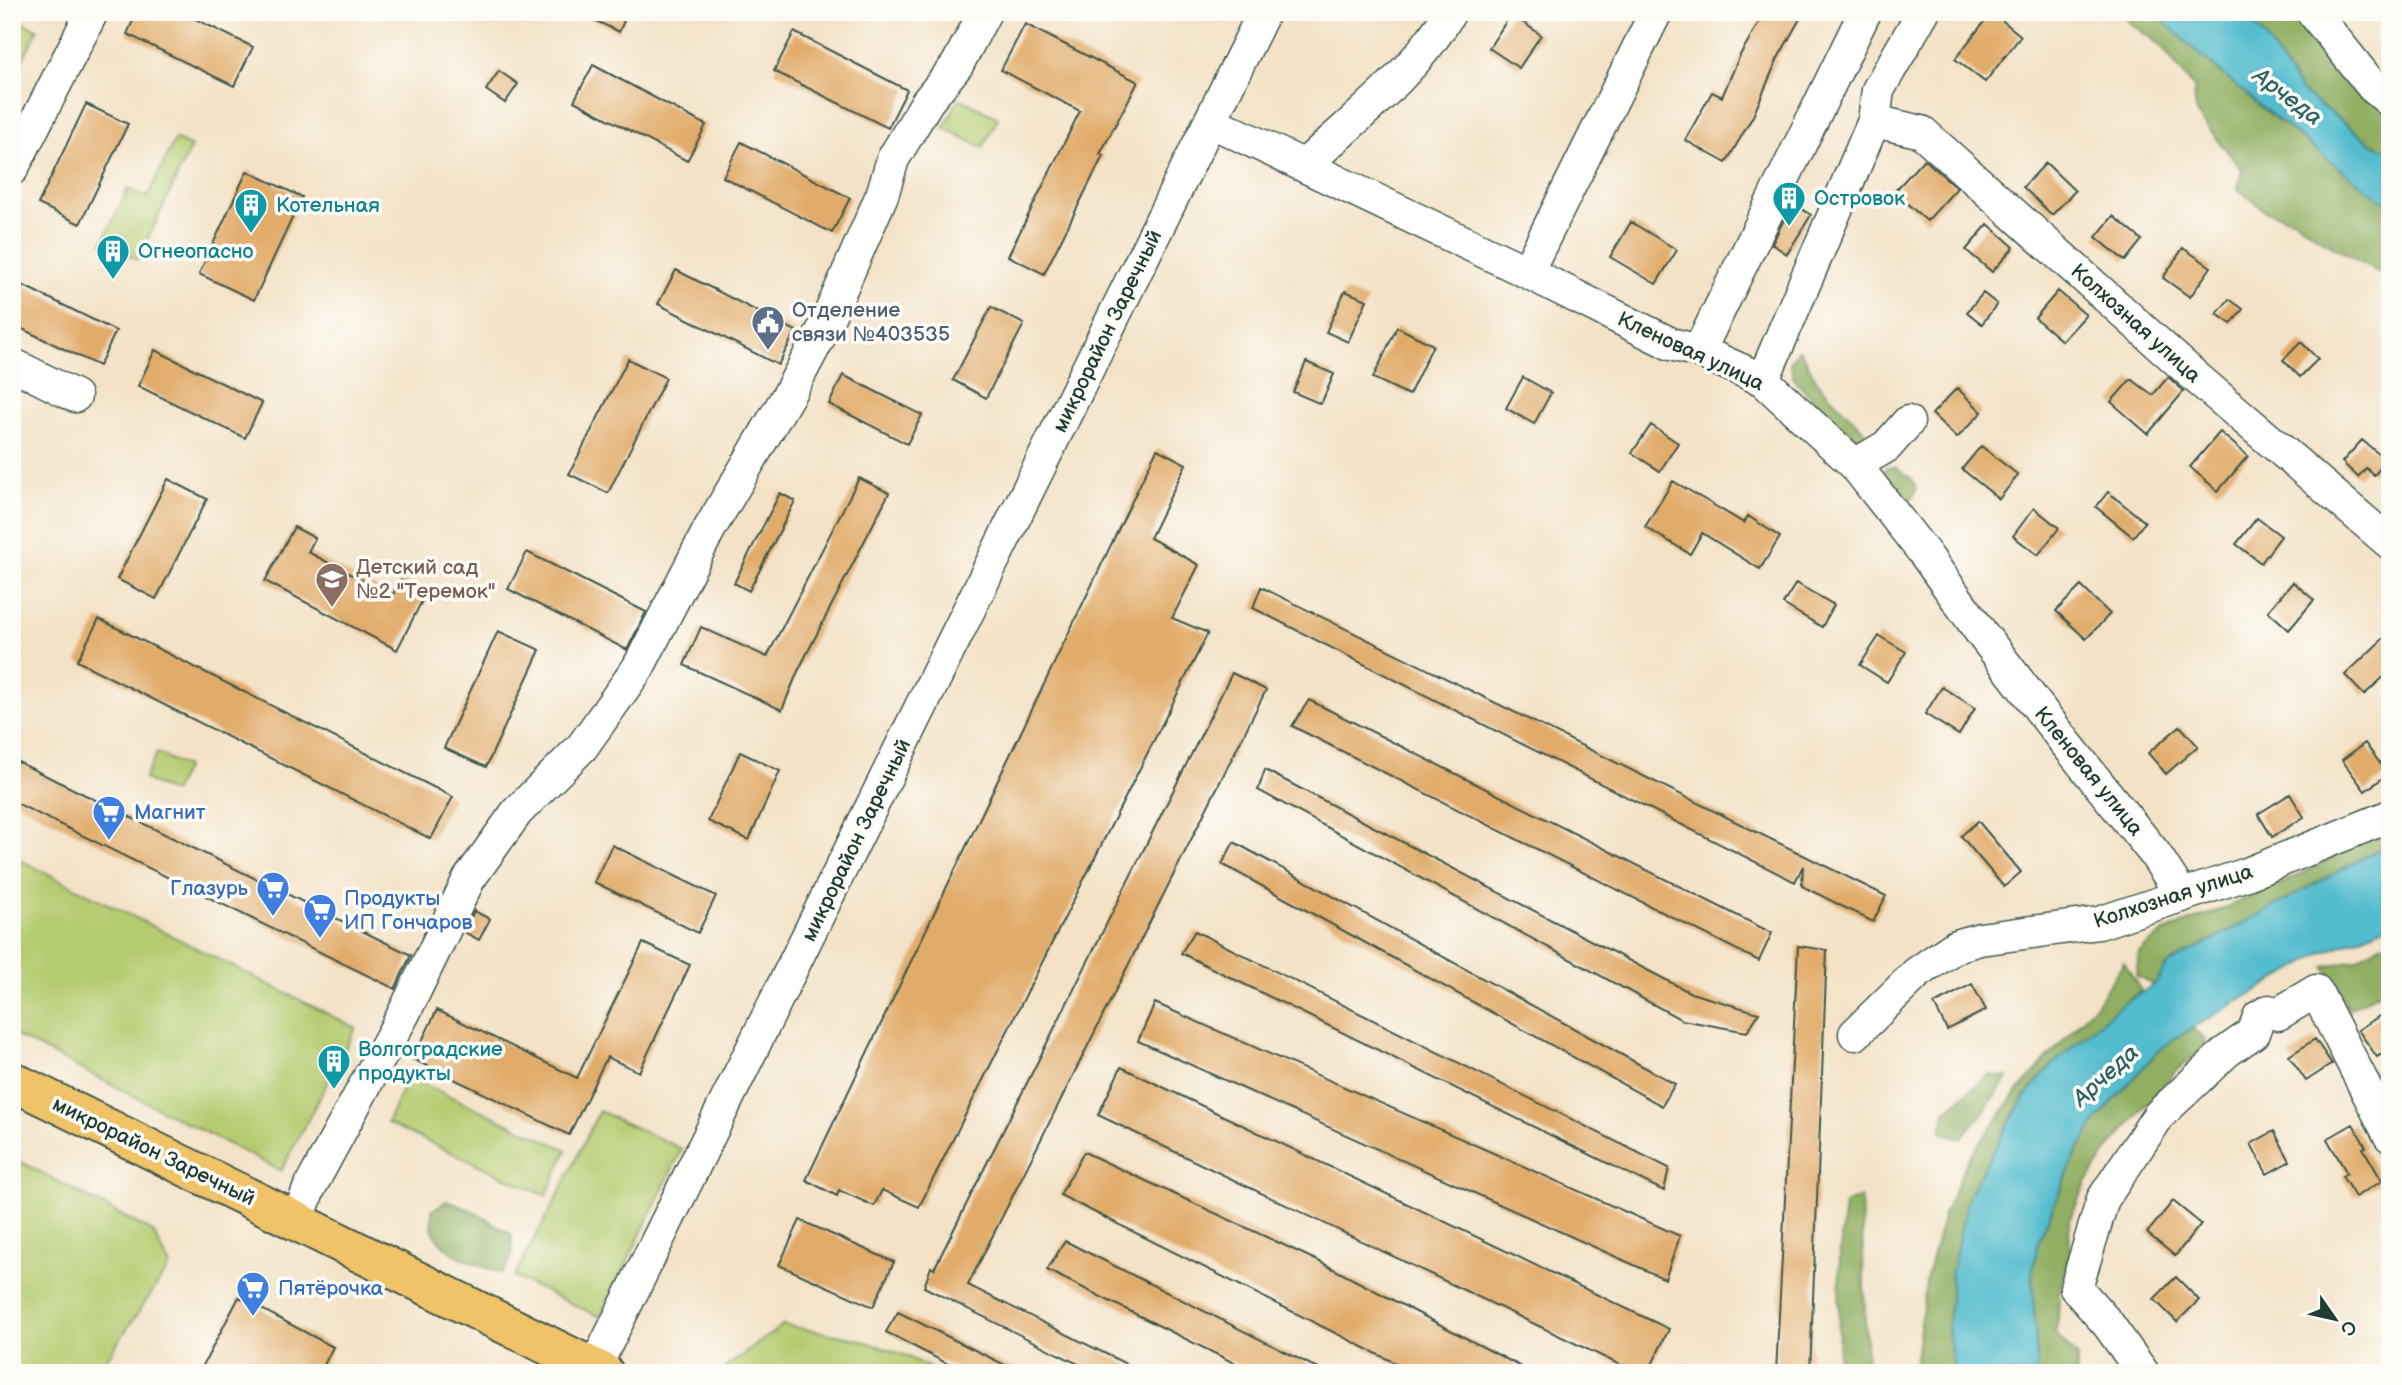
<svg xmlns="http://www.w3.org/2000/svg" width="2402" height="1385" font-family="'Balsamiq Sans',sans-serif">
<rect width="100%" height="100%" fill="#fdfcf7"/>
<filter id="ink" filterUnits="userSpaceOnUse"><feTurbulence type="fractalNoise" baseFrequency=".0143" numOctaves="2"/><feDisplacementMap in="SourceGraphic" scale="14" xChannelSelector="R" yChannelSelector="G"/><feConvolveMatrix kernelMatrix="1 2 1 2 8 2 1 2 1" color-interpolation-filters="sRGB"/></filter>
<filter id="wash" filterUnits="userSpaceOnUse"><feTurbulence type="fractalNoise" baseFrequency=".00686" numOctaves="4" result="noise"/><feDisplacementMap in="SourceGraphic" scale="28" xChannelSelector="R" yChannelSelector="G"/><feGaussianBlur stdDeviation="1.57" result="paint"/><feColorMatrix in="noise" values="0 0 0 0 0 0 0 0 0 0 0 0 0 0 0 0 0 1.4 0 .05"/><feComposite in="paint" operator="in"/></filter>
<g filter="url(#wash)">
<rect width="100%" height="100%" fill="#f3e2c6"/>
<path fill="#b5cb6f" stroke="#6a8452" stroke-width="2" d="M16,19L38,30L17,71L12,69V25Z
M959,98L998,118L983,148L944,128Z
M175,139L191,147L138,260L102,243L128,189L147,198Z
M157,753L186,767L173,793L144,779Z
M12,856L356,1028L281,1171L12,1034Z
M408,1077L567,1150L546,1196L387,1123Z
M599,1111L682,1149L600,1317L514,1277L560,1192Z
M12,1157L153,1232L170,1266L97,1373H12Z
M783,1325L858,1339L904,1355L939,1373H734L725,1368Z"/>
<path fill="#90af62" stroke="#58764b" stroke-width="2" d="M2121,12H2154L2208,62L2273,117L2390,206V279L2322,240L2295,220L2266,211L2238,189L2242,169L2196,113L2194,88L2160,45L2131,24Z
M2244,12H2301L2390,114V151L2373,144L2302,92L2263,35Z
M1799,350C1808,361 1812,377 1822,387C1838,405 1856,421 1871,439L1860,445L1837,424L1794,379L1790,363Z
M1895,467L1912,479L1917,489L1911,499L1904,498L1883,475L1885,468Z
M2390,824V843L2169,964L2154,985L2136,976L2139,952L2167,930L2220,910L2285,882L2334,857Z
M2382,944H2390V987L2349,1009L2325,967L2357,959Z
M2124,962L2141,991L2118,1007L2052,1065L2025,1096L1969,1194L1948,1327L1954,1373H1914L1927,1276L1945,1211L1968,1159L2018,1091L2097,1003Z
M2193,1029L2206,1039L2203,1049L2176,1071L2130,1123L2107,1151L2087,1182L2069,1220L2070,1255L2059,1293L2058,1319L2055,1333L2077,1357V1373H2035L2037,1361L2032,1275L2038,1242L2078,1150L2099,1117L2156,1053L2175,1038Z
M1989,1075L2008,1077L1982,1114L1961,1138L1941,1132L1945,1111Z
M1861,1197L1867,1373H1838L1840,1249L1845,1204Z
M446,1201L471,1210L511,1234C515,1250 513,1260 502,1273C480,1266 438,1253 432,1227C431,1223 432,1215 432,1210Z"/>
<path fill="#52bcce" stroke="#387c81" stroke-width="2" d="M2154,12H2244L2263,35L2302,92L2373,144L2390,151V206C2308,145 2228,83 2154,12Z
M2390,843V925L2320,954L2175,1038L2156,1053L2099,1117L2078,1150L2057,1197L2038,1242L2032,1275L2037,1361L2035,1373H1954L1948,1327L1952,1269L1969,1194L2025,1096L2052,1065L2118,1007L2154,985L2168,964Z"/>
<g id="blocks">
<path fill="#e1ab69" d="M137,12H181L253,47L234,86L127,34Z
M578,12H628L619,32Z
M1765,12H1792L1801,17L1777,60L1753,116L1726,163L1685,140L1712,92L1722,97L1740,55Z
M1992,12L2021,36L1985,82L1955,59Z
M1511,14L1541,35L1519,68L1489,48Z
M1025,24L1138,82L1100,154L1103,156L1044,274L1008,256L1080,111L1001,70Z
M794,32L907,90L888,128L774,71Z
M593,65L706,125L687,161L574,101Z
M499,71L518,84L505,103L486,90Z
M86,104L128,124L80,224L38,204Z
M741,142L850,198L832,233L723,177Z
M1924,159L1957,188L1927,221L1894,192Z
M2046,163L2075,191L2052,215L2023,187Z
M247,171L302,197L254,300L199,274Z
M1792,203L1811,215L1787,254L1772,244Z
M2113,216L2142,240L2125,261L2096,237Z
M1631,222L1677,250L1656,284L1610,257Z
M1988,224L2014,247L1992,272L1966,250Z
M2183,248L2211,267L2190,297L2163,278Z
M676,270L796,331L778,365L658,304Z
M12,280L116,331L99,366L12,324Z
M1345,291L1367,300L1348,342L1326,332Z
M2058,291L2086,315L2062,341L2035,318Z
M1983,293L1997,304L1982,324L1967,312Z
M2229,299L2243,309L2231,324L2217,314Z
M991,307L1024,324L986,398L953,380Z
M1397,327L1433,345L1409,395L1373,378Z
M2301,342L2318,359L2300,377L2283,360Z
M155,350L262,403L245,438L138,386Z
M628,359L666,378L608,493L569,474Z
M1306,362L1334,374L1321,404L1293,392Z
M843,375L922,415L907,444L829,404Z
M1523,377L1551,393L1534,424L1506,408Z
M2168,377L2184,391L2148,434L2111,402L2131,379L2153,395Z
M1957,388L1982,412L1957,438L1932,414Z
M1651,425L1678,443L1660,471L1632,453Z
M2220,432L2248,456L2218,491L2190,467Z
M2362,440L2387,461L2374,475L2366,468L2358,477L2342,462Z
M1981,446L2018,475L1999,499L1962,469Z
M1157,449L1186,464L1150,538L1199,565L1172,618L1208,633L919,1207L882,1190L874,1206L839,1190L837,1196L806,1180Z
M859,478L889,493L798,671L782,710L684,665L701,627L767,657Z
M168,479L207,499L156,599L117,579Z
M1673,481L1744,523L1748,516L1780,537L1760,569L1702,533L1690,554L1645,527Z
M2108,492L2145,522L2133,537L2096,507Z
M780,493L795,501L749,591L734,583Z
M2034,508L2059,528L2038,555L2013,536Z
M2257,518L2281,536L2261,563L2236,544Z
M294,527L315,538L308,552L392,596L401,580L426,593L397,650L265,581Z
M527,552L646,612L627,650L508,589Z
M2293,582L2314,600L2289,630L2268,611Z
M1796,583L1834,605L1822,627L1783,604Z
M2081,586L2110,614L2086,639L2056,611Z
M1261,587L1886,896L1873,922L1802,886L1803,866L1795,882L1253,608Z
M99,619L453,797L431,839L77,661Z
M498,631L540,650L486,767L444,748Z
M2390,632V671L2364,695L2345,675Z
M1879,636L1906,652L1887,682L1860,665Z
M1232,673L1266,690L968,1285L1144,1373H1096L924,1287L931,1267L934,1269Z
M1942,687L1975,708L1959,735L1925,714Z
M1309,700L1772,933L1759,961L1292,726Z
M2180,726L2198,746L2166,774L2148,753Z
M2365,743L2388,774L2365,791L2342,760Z
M740,752L780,771L749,840L708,821Z
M12,759L411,955L395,989L12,801Z
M1265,770L1691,993L1759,1013L1747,1032L1682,1020L1258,790Z
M2290,794L2304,817L2272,837L2258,814Z
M1978,821L2021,872L2004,887L1961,836Z
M1234,842L1675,1084L1662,1106L1222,864Z
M612,845L716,896L698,933L594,882Z
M474,911L490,919L479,940L464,932Z
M1195,931L1669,1168L1664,1191L1181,953Z
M643,943L690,965L639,1072L607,1057L569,1135L413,1059L437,1010L577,1078Z
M1798,946L1827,950L1810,1373H1776Z
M1972,984L1986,1010L1947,1030L1934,1004Z
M1155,1003L1680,1236L1665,1279L1138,1041Z
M2390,1009V1048L2377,1057L2358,1030Z
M2315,1039L2332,1064L2306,1081L2289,1056Z
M1121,1067L1669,1329L1648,1373H1637L1098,1115Z
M2353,1124L2366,1147L2363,1148L2382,1181L2355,1197L2342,1176L2347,1173L2327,1139Z
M2274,1131L2290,1161L2267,1174L2251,1144Z
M1084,1152L1320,1262L1533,1373H1415L1060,1195Z
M2173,1201L2201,1224L2175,1256L2147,1233Z
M800,1220L894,1262L873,1307L779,1265Z
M1065,1241L1327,1373H1254L1047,1270Z
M2176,1277L2199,1300L2177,1322L2154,1299Z
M239,1297L333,1347L320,1373H199Z
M898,1312L1021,1373H965L886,1332Z"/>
</g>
</g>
<g filter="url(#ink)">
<use href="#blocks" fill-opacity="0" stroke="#3f564a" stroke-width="2"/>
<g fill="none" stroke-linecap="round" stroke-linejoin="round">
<defs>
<path id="minor" d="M2313,12L2373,87L2390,101
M1210,121L1527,272L1671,344L1699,351L1763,380L1855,465L1925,554L1982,634L2065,742L2155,854L2182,896
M1874,121L1922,132L2198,379L2390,543
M1305,165C1355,118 1415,73 1450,12
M12,169L92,12
M1527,272L1656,12
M1699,351L1865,12
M12,364L75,396
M1763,380L1874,121L1878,90L1923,12
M1855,465L1887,446L1908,422
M1855,1034L1917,973L1956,946L1980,939L2099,923L2247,874L2390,816
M297,1221L309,1189L403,1015L469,879L517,812L582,747L638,668L710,528L790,392L823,330L882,195L893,159L927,102L957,65L985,12
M592,1373L1264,12
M2143,1373L2108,1324L2076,1288L2103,1199L2159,1115L2226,1052L2253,1033L2259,1017L2269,1011L2278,1014L2316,991L2390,1136"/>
<path id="major" d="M12,1081L604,1373"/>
</defs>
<use href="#minor" stroke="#3f564a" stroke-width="35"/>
<use href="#major" stroke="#3f564a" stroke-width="42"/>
<use href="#minor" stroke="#fff" stroke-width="32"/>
<use href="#major" stroke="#f0c369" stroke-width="38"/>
</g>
</g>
<defs>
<symbol id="building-pin" viewBox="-11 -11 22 30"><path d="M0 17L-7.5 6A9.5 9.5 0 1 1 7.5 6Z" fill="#0f9aa8" stroke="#fdfcf7"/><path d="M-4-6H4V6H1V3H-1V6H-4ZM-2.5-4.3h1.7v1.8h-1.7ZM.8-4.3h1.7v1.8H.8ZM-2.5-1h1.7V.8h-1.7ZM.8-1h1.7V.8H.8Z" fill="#fff"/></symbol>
<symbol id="civic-pin" viewBox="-11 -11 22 30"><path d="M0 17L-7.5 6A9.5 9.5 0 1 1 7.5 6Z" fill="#5c6f8a" stroke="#fdfcf7"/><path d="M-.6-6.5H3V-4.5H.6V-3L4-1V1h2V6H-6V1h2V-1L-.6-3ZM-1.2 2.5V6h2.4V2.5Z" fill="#fff"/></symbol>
<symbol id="school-pin" viewBox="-11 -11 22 30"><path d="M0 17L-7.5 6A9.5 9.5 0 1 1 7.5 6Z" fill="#8d6e63" stroke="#fdfcf7"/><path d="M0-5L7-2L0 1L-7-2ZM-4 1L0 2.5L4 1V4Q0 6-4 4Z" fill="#fff"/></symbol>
<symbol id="supermarket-pin" viewBox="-11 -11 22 30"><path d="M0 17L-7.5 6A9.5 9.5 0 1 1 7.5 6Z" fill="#3f7fe0" stroke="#fdfcf7"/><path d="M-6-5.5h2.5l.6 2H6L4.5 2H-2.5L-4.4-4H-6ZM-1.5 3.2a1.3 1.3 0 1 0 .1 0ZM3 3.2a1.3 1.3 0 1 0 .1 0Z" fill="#fff"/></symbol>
</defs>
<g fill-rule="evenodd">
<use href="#building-pin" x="1770" y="179" width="38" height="52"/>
<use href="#building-pin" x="232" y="186" width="38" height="52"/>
<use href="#building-pin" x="94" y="232" width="38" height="52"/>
<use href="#civic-pin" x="749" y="303" width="38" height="52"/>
<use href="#school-pin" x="313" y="560" width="38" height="52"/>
<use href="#supermarket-pin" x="90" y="793" width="38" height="52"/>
<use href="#supermarket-pin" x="254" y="869" width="38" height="52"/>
<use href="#supermarket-pin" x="301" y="891" width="38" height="52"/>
<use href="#building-pin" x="315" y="1042" width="38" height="52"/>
<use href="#supermarket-pin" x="234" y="1269" width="38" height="52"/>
</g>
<g text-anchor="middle" stroke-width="7" stroke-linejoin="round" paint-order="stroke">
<g font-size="21" fill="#0d838f" stroke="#fdfcf7" text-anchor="start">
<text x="1814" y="205">Островок</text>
<text x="276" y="212">Котельная</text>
<text x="138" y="258">Огнеопасно</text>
<text x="358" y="1056">Волгоградские<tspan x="358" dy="24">продукты</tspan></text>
</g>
<g font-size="21" fill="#4e5e75" stroke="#fdfcf7" text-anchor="start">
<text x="792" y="317">Отделение<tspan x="792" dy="24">связи №403535</tspan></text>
</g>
<g font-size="21" fill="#1f3d34" stroke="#fdfcf7">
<text transform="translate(2136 323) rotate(42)" y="7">Колхозная улица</text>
<text transform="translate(1107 331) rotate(-64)" y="7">микрорайон Заречный</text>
<text transform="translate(1691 351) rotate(25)" y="7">Кленовая улица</text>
<text transform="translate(2089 771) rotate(51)" y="7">Кленовая улица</text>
<text transform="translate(856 840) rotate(-64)" y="7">микрорайон Заречный</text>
<text transform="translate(2173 896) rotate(-18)" y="7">Колхозная улица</text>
<text transform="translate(154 1151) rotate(26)" y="7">микрорайон Заречный</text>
</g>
<g font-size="21" fill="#785e54" stroke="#fdfcf7" text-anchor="start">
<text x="356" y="574">Детский сад<tspan x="356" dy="24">№2 "Теремок"</tspan></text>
</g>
<g font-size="21" fill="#366cbe" stroke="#fdfcf7" text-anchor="start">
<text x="134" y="819">Магнит</text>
<text x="248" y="895" text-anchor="end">Глазурь</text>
<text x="344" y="905">Продукты<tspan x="344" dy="24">ИП Гончаров</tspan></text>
<text x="278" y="1295">Пятёрочка</text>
</g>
<g font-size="23" font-style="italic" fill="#2e6362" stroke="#fdfcf7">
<text transform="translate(2288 96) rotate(37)" y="8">Арчеда</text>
<text transform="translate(2105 1075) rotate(-42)" y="8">Арчеда</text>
</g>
</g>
<rect width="2402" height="1385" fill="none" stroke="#fdfcf7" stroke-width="42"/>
<g transform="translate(2335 1319) rotate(124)" stroke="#fdfcf7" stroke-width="5" paint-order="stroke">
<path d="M0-5L12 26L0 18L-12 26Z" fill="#1f3d34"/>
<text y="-10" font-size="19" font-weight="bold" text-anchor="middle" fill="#1f3d34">С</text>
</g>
</svg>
